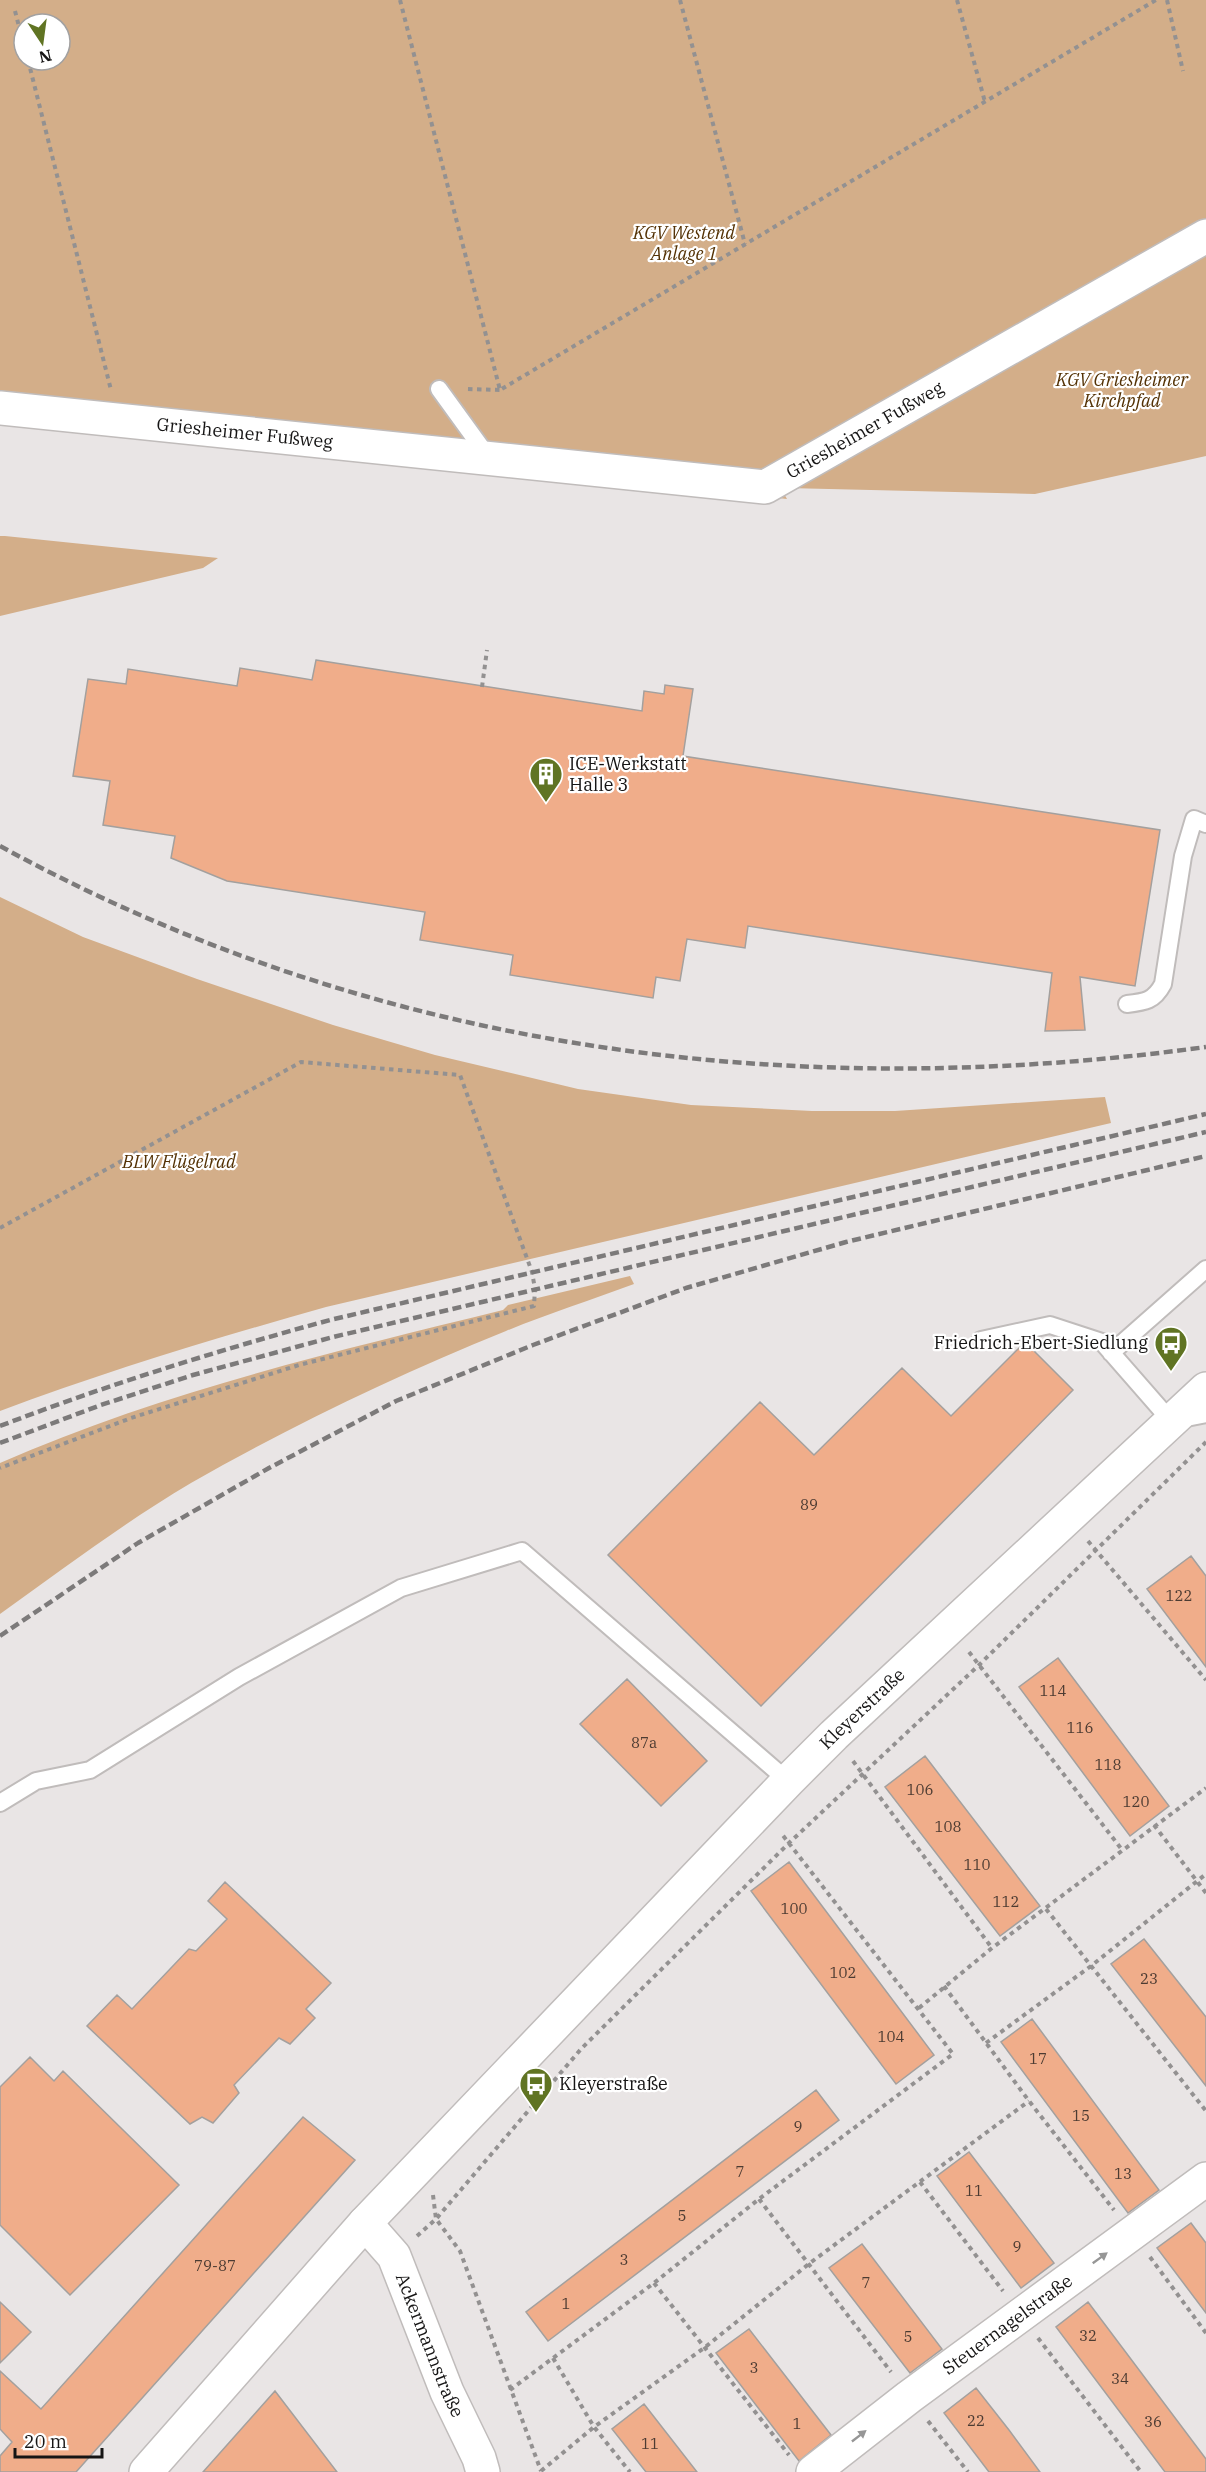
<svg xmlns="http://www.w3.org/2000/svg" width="1206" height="2472" font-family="'IBM Plex Serif',serif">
<rect width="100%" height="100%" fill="#e9e5e5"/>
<path fill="#d3ae89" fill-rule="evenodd" d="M0,0H1206V229L771,471L787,499L0,416ZM24,24H60V60H24Z
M1206,246V456L1035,494L787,488Z
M0,536H5L218,558L203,568L0,616Z
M0,897L83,937L197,979L333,1025L435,1055L578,1089L691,1105L812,1111H895L1105,1097L1111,1123L326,1307C216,1338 107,1371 0,1411Z
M630,1276L634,1284C591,1300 547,1314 506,1331C397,1375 293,1425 191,1483C125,1522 63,1569 0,1614V1463C161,1392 333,1352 503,1310L508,1305Z"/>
<path fill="#f0ad8a" stroke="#a3a09e" stroke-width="1.5" d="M316,660L642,711L644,691L664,694L665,685L693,689L683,756L1160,830L1135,986L1080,977L1085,1030L1045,1031L1052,973L748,926L745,948L687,939L680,981L656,977L653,998L510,975L513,955L420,940L425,912L227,881L171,858L175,836L103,825L110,781L73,776L88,679L126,684L128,669L237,686L240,668L312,680Z
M1025,1342L1073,1390L761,1706L608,1555L760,1402L814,1455L902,1368L951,1416Z
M1191,1556L1206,1576V1667L1147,1589Z
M1058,1658L1169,1806L1130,1836L1019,1687Z
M627,1679L707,1761L661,1806L580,1724Z
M925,1756L1040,1906L1000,1936L885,1787Z
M789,1862L934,2055L896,2084L751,1891Z
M225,1882L331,1983L306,2009L315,2018L290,2044L279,2038L234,2085L239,2093L213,2123L202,2117L190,2124L87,2026L117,1995L132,2009L189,1949L196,1951L227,1919L208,1901Z
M1144,1939L1206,2017V2086L1111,1964Z
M1032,2019L1159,2190L1128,2213L1001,2042Z
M30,2057L54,2081L63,2071L179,2185L70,2295L0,2225V2087Z
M816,2090L839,2120L548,2341L526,2312Z
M303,2117L355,2160L76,2472H0V2456L12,2442L0,2429V2371L41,2409Z
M969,2152L1054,2263L1021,2288L937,2176Z
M1191,2223L1206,2243V2313L1157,2248Z
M862,2244L942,2349L910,2373L829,2268Z
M0,2302L31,2332L0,2363Z
M1088,2302L1206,2459V2472H1165L1056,2327Z
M749,2329L831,2435L799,2461L716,2353Z
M976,2388L1009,2430L1040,2472H989L944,2413Z
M275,2391L337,2472H203Z
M644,2404L697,2472H646L612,2429Z"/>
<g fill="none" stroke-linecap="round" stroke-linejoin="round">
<defs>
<path id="lane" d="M439,389L489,458
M1127,1004C1145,1002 1154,1001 1163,984L1183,856L1194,819L1206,824
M981,1340L1050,1325L1102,1342L1171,1421L1206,1414
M1111,1353L1206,1269
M0,1803L36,1781L90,1770L239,1677L401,1588L522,1551L788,1781"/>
<g id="street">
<path id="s1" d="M0,408L765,487L1206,236"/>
<path id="s2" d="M365,2223L394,2256L447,2392L479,2458L483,2472"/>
<path id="s3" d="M813,2472L909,2397L1206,2179"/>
</g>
<g id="secondary">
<path id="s4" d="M146,2472L365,2223L788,1781L834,1735L1206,1389"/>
</g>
</defs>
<use href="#lane" stroke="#c0bcbb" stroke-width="20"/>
<use href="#street" stroke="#c0bcbb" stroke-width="36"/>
<use href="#secondary" stroke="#c0bcbb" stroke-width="36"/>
<path stroke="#939191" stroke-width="4" stroke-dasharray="4.5 4.5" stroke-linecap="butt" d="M400,0L500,390L1156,0
M680,0L745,244
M957,0L985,102
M1167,0L1183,71
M15,11L24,46
M28,60L111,390
M468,389L500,390
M482,687L487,650
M0,1228L301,1062L460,1075L532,1272L535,1289L534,1306L299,1365L131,1418L0,1468
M1088,1541L1206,1680
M969,1652L1123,1851
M853,1761L992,1948
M1154,1825L1206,1893
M1046,1909L1206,2111
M944,1986L1029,2101L1114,2210
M919,2008L992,1948L1206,1788
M986,2043L1091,1966L1206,1874
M920,2182L1003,2291
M433,2195L436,2219L460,2251L541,2471
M759,2199L891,2372
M417,2236L436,2219L581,2049L789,1843L979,1665L1206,1442
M1150,2257L1206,2333
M654,2283L789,2455
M1038,2338L1141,2472
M553,2358L594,2427L630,2472
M510,2390L654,2283L759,2199L953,2054L781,1833
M928,2421L968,2472
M541,2471L594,2427L704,2348L810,2263L1029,2101"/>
<use href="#lane" stroke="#fff" stroke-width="16"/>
<use href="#street" stroke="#fff" stroke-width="33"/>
<use href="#secondary" stroke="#fff" stroke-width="33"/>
<path stroke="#7c7a7a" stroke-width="4.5" stroke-dasharray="9 4.5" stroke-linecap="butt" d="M0,846C374,1051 787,1104 1206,1047
M0,1426C110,1384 216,1351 330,1320L1206,1114
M0,1443L101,1405L193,1375L333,1337L1206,1132
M0,1636L138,1543L269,1468L396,1401L533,1345L686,1288L846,1242L1206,1156"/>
</g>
<defs><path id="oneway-solid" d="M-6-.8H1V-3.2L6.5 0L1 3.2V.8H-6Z" transform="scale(1.5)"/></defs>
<g fill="#969696">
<use href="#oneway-solid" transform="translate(1100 2258) rotate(-36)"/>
<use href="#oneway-solid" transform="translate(859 2436) rotate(-38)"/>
</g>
<defs>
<symbol id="building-pin" viewBox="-11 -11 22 30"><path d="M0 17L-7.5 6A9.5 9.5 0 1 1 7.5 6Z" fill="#607423" stroke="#fff"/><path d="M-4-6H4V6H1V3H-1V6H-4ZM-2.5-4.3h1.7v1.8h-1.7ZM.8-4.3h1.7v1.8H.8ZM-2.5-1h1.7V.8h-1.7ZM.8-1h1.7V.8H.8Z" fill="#fff"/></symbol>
<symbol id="bus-pin" viewBox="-11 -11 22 30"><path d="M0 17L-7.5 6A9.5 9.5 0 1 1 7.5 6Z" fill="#607423" stroke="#fff"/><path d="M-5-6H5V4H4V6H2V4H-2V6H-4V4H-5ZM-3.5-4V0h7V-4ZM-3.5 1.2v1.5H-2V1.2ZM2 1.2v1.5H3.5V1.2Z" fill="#fff"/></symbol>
</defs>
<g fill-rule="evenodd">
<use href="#building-pin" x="527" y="755" width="38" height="52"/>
<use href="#bus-pin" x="1152" y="1324" width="38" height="52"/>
<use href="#bus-pin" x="517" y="2065" width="38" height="52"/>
</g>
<g text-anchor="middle" stroke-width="4.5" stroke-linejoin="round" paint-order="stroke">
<g font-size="15" fill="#4c3b32">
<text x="809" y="1510">89</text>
<text x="1179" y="1601">122</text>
<text x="1053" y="1696">114</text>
<text x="1080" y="1733">116</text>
<text x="644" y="1748">87a</text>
<text x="1108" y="1770">118</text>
<text x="920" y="1795">106</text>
<text x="1136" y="1807">120</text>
<text x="948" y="1832">108</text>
<text x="977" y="1870">110</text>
<text x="1006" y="1907">112</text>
<text x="794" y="1914">100</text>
<text x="843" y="1978">102</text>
<text x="1149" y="1984">23</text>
<text x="891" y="2042">104</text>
<text x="1038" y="2064">17</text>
<text x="1081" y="2121">15</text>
<text x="798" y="2132">9</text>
<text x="740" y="2177">7</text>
<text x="1123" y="2179">13</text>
<text x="974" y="2196">11</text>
<text x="682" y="2221">5</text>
<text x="1017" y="2252">9</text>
<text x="624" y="2265">3</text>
<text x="215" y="2271">79-87</text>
<text x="866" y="2288">7</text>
<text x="566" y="2309">1</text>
<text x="1088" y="2341">32</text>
<text x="908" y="2342">5</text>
<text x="754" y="2373">3</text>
<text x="1120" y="2384">34</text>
<text x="976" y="2426">22</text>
<text x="1153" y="2427">36</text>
<text x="797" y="2429">1</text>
<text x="650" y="2449">11</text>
</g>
<g font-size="18" font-style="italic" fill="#543205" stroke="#fff">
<text x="684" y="239">KGV Westend<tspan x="684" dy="21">Anlage 1</tspan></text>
<text x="1122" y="386">KGV Griesheimer<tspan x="1122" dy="21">Kirchpfad</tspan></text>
<text x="179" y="1168">BLW Flügelrad</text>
</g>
<g font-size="18" fill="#161515" stroke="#fff">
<text dy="6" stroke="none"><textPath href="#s1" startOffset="884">Griesheimer Fußweg</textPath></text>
<text dy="6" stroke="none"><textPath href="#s1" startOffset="246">Griesheimer Fußweg</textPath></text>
<text dy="6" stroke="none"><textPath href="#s4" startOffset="1047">Kleyerstraße</textPath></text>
<text dy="6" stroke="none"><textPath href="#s3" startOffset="244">Steuernagelstraße</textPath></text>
<text dy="6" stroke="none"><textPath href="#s2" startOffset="140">Ackermannstraße</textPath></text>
</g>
<g font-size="18" fill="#161515" stroke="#fff" text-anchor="start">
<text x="569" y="770">ICE-Werkstatt<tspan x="569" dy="21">Halle 3</tspan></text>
<text x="1148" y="1349" text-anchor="end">Friedrich-Ebert-Siedlung</text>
<text x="559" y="2090">Kleyerstraße</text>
</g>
</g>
<g transform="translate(42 42) rotate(167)"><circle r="28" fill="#ffffff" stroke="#a2a1a1" stroke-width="1.5"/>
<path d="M0-4.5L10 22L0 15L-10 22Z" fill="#607423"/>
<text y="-9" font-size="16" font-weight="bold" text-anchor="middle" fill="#161515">N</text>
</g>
<path d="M15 2448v9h87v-9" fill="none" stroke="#161515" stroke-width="3"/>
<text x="24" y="2448" font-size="18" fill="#161515" stroke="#ffffff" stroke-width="4.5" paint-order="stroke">20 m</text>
</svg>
